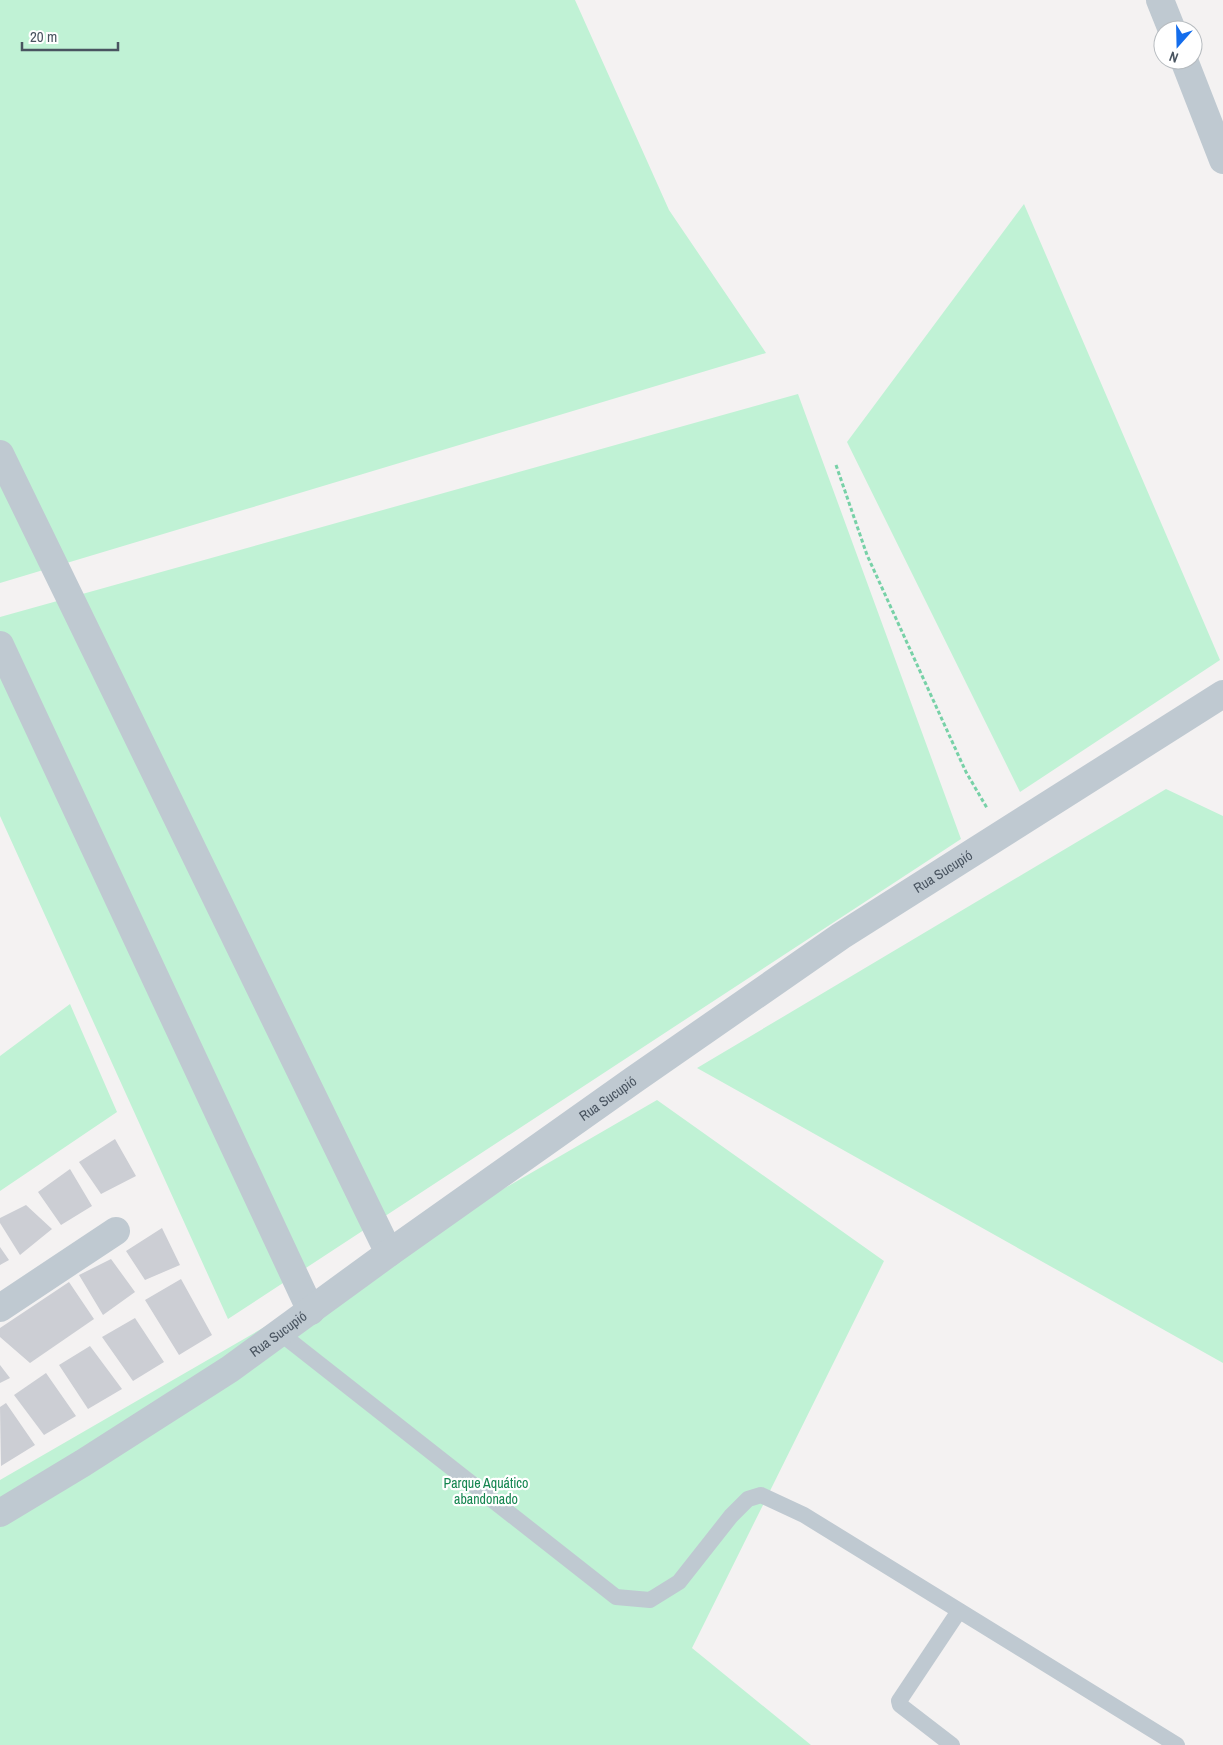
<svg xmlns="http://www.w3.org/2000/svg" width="1223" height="1745" font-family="'Archivo Narrow',sans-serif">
<rect width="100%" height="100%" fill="#f4f2f2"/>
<path fill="#c0f2d5" d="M0,0H575L669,210L766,353L0,583Z
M1024,204L1220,660L1020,792L847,442Z
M798,394L961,839L228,1319L0,816V617Z
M1166,789L1223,816V1363L697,1068Z
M70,1004L117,1112L0,1191V1056Z
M657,1100L884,1261L692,1648L811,1745H0V1480Z"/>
<path fill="#ccced4" d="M115,1139L136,1176L101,1194L79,1162Z
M70,1169L92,1206L61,1225L38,1192Z
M26,1205L52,1229L20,1255L0,1223V1218Z
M162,1228L180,1265L145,1280L126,1251Z
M0,1247L9,1260L0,1265Z
M111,1259L135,1292L103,1315L79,1275Z
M181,1279L212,1335L179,1355L145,1300Z
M69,1282L94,1319L30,1363L0,1337V1328Z
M135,1318L164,1362L133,1381L102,1337Z
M90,1346L122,1389L88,1409L59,1365Z
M0,1365L10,1378L0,1383Z
M46,1373L76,1416L44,1435L14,1395Z
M6,1403L35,1445L1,1466L0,1407Z"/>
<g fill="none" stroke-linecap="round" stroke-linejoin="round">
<path stroke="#77d1a7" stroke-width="3" stroke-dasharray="4 2.5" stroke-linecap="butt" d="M836,465L867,555L966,772L987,808"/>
<path stroke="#bfc9d1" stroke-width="16" d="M280,1333L616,1597L650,1600L679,1582L731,1516L748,1499L761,1495L804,1515L1177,1745
M952,1745L900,1705L899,1701L959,1611"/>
<g stroke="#bfc9d1" stroke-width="28">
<path d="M1160,0L1172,30"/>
<path d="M1184,60L1223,160"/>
<path d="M0,454L389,1253"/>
<path d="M0,645L311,1311"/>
<path d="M0,1308L116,1231"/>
<path id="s1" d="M0,1513L83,1463L230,1369L389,1253L635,1079L841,936L1223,694"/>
</g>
</g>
<g text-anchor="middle" stroke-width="4.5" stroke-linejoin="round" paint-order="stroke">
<g font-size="14" fill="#495460" stroke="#fff">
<text dy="5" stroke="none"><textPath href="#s1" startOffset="1141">Rua Sucupió</textPath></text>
<text dy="5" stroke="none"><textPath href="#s1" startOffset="736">Rua Sucupió</textPath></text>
<text dy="5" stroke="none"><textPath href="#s1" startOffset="331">Rua Sucupió</textPath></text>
</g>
<g font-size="14" fill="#158650" stroke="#fff">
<text x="486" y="1488">Parque Aquático<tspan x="486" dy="16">abandonado</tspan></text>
</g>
</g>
<g transform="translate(1178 45) rotate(200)"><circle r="24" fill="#ffffff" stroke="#b6bbbf"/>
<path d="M0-4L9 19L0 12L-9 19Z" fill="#146dec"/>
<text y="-8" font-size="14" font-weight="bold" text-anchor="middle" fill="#495460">N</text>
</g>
<path d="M22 42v8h96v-8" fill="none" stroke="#495460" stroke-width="2.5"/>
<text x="30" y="42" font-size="15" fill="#495460" stroke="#ffffff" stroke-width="4" paint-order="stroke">20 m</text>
</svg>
